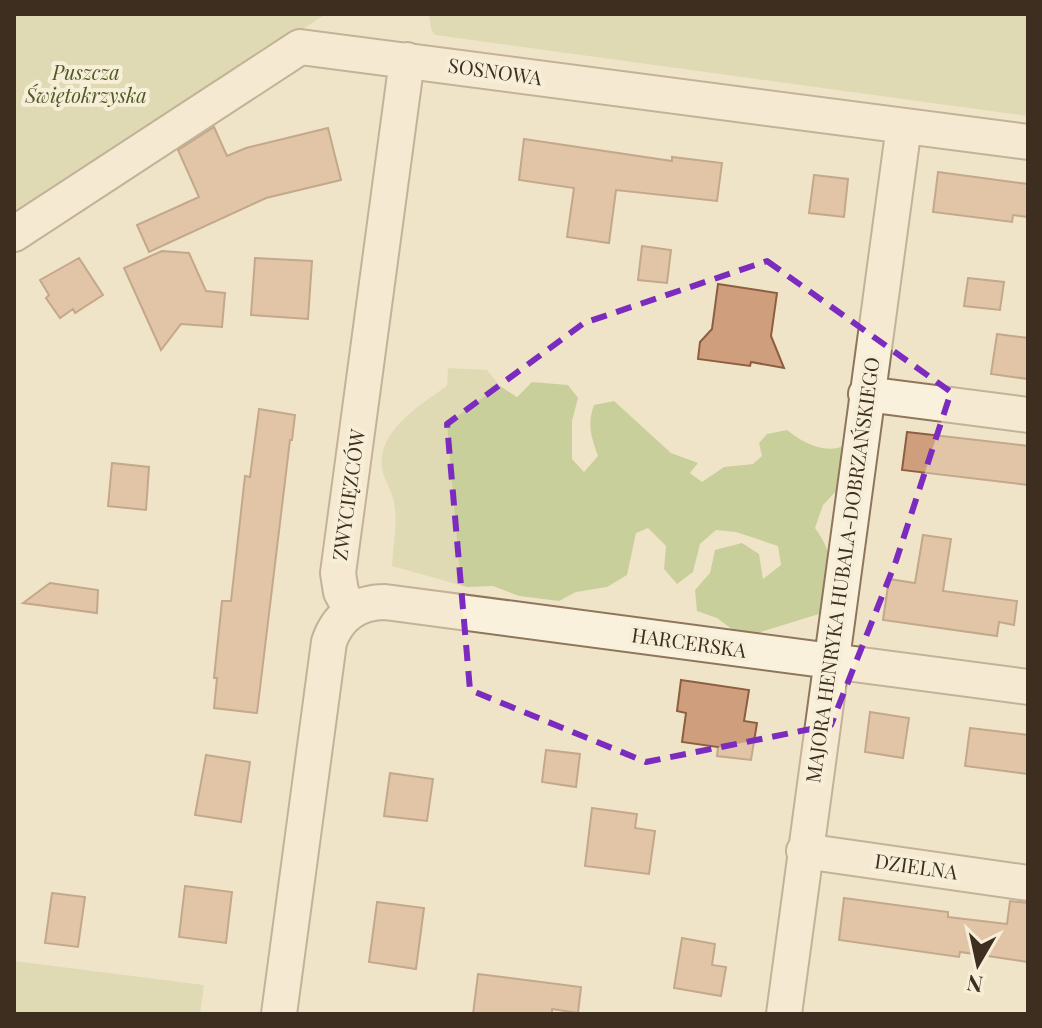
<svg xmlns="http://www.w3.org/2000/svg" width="1042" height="1028" font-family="'Playfair Display',serif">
<rect width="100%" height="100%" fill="#f0e4c8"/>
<path fill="#c9cf9b" d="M14,14H326L14,216Z
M429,14H1028V116L435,35L431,29Z
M448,368L487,370L500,386L517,397L532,382L568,385L578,398L572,421V459L584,472L598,456C591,437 587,424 594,405L614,401L671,453L698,463L690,473L702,482L724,467L753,464L762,456L759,443L767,434L787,430C803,443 826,455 846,445L842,485L823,505L815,528C838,560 833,579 819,614L751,635L733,630L717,618L697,611L695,590L710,573L715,550L742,543L759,554L763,579L781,565L778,546L736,532L716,530L700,544L693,572L677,584L664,569L666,546L648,528L636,533L627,575L607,587L576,592L559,601L519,596L493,586L467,587L392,566C393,547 397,527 395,509C394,495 387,485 383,473C373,433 420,405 447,386Z
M14,961L204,985L200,1014H14Z"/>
<path fill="#cf9f7d" stroke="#8d5f41" stroke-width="2" d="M214,127L227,156L246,148L328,128L341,180L266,198L149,252L137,225L199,197L178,150Z
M524,139L672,161V157L722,163L717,201L616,190L609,243L567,237L574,188L519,180Z
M938,172L1028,184V217L1013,215L1012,222L933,212Z
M814,175L848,179L844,217L809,213Z
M642,246L671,250L667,283L638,280Z
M162,251L189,253L206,291L225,293L222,327L181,324L161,350L124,268Z
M79,258L103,295L75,313L73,309L60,318L46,298L49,295L40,280Z
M255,258L312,261L308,319L251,315Z
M968,278L1004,282L1000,310L964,306Z
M718,284L777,293L771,336L784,368L751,362L750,366L698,359L700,342L712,329Z
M997,334L1028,338V379L991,374Z
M259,409L295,415L292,440H290L257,713L214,708L217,678H214L222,601H231L245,476L250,477Z
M907,432L1028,446V485L902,470Z
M112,463L149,467L146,510L108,506Z
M923,535L951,539L943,591L1017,601L1014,625L999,622L997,636L883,620L889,579L915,583Z
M50,583L98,590L97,613L23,603Z
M681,680L749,690L744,721L757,723L751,760L717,756L718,747L682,742L686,713L677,711Z
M870,712L909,718L903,758L865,752Z
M970,728L1028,735V774L965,766Z
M546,750L580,754L576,787L542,782Z
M206,755L250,762L241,822L195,815Z
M390,773L433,779L427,821L384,816Z
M592,808L637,814L635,828L655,831L649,874L585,866Z
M185,886L232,892L226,943L179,937Z
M52,893L85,897L78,947L45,943Z
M844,898L948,912V917L1007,924L1010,901L1028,903V962L960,952L959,957L839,940Z
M377,902L424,908L416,969L369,962Z
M682,938L715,944L712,965L726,967L721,996L674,988Z
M478,974L581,987L578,1013L552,1009V1014H473Z"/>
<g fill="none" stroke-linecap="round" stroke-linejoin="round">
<defs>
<path id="minor" d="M14,234L300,47L1028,142
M866,394L1028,415
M351,610L341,592L338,573L407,60
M804,851L1028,883
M279,1014L329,642C338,616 357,602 385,602L1028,687
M784,1014L904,126"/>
</defs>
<use href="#minor" stroke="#8d765c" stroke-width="38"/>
<use href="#minor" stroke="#faf1dc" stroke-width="34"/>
</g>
<path d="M0 0H1042V1028H0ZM767,261L951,392L896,561L831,725L646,762L470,690L447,424L584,323Z" fill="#f0e4c8" fill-opacity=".55" fill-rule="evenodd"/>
<path fill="none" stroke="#7b2cbf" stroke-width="6" stroke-dasharray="16 10" stroke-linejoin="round" d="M767,261L951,392L896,561L831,725L646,762L470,690L447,424L584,323Z"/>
<g text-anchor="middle" stroke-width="8" stroke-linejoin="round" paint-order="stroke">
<g font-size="20" fill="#3d2e20" stroke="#f7eed8">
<text transform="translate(495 72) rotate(8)" y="7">SOSNOWA</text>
<text transform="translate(349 495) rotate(-82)" y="7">ZWYCIĘZCÓW</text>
<text transform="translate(843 570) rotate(-82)" y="7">MAJORA HENRYKA HUBALA-DOBRZAŃSKIEGO</text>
<text transform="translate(689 643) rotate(8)" y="7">HARCERSKA</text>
<text transform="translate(916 867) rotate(8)" y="7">DZIELNA</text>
</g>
<g font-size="20" font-style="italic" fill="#4d5a26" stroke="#f7eed8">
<text x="86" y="80">Puszcza<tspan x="86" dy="23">Świętokrzyska</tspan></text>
</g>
</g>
<rect width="1042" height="1028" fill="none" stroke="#3d2e20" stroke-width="32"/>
<g transform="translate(978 964) rotate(189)" stroke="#f7eed8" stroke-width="6" paint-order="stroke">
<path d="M0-6L14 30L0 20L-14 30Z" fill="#3d2e20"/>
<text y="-12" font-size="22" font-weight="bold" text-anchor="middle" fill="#3d2e20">N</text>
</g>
</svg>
